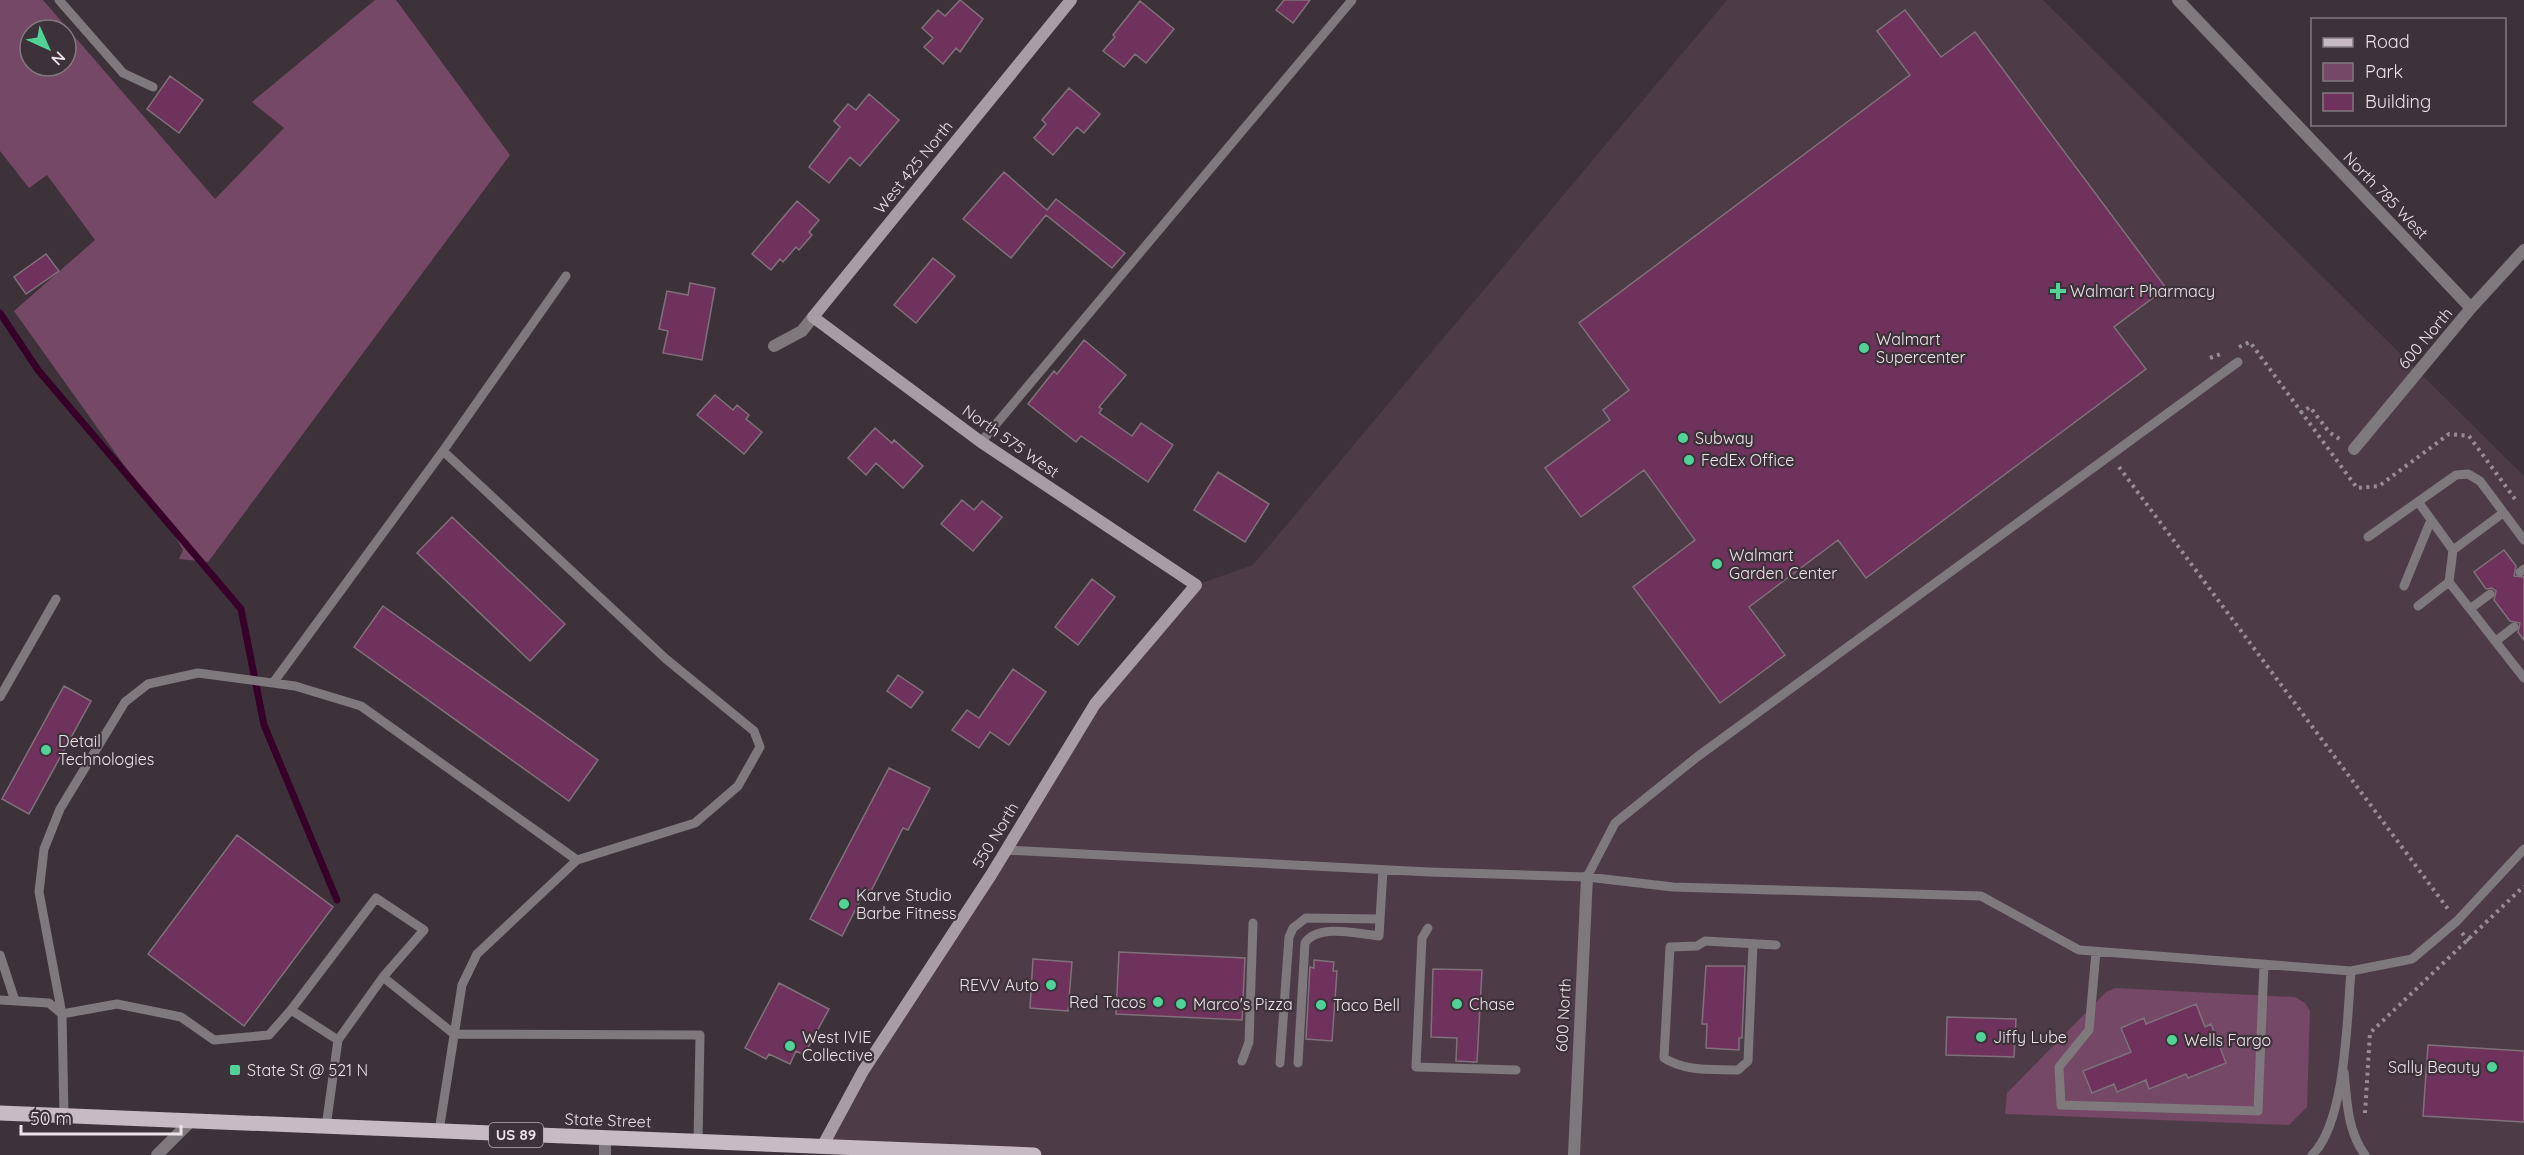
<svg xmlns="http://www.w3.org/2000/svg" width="2524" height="1155" font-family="Quicksand,sans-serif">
<rect width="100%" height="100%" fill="#3e323a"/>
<path fill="#4d3b47" d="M1727,0H2043L2524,476V1155H983L822,1147L1095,704L1196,585L1253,565Z"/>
<path fill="#754866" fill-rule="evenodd" d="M0,0H43L215,199L284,128L252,102L375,0H396L510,155L208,562L179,559L183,550L176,538L14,311L95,240L47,175L29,188L0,151ZM30,30H66V66H30Z
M2115,988L2295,997L2305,1003L2310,1011L2307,1107L2289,1125L2005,1114L2007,1093L2106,992Z"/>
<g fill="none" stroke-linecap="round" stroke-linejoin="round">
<path stroke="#360029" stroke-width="7" d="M0,313L38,370L241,609L264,725L337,900"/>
</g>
<path fill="#6f325d" stroke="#7f7179" stroke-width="1.5" d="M960,0L983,19L960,52L956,48L943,64L924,47L933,38L922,28L938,10L945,16Z
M1284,0H1310L1293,23L1276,10Z
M1140,1L1174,29L1146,63L1135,54L1124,67L1103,51L1115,37L1113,35Z
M1905,10L1941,57L1975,32L2166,288L2114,327L2146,369L1866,578L1838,540L1749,607L1785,655L1720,703L1633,587L1695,540L1644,470L1581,517L1545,468L1610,420L1603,410L1629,390L1579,323L1910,75L1877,31Z
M170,76L203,100L179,133L147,109Z
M1069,88L1100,114L1084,133L1077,127L1053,155L1034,138L1046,124L1042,120Z
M869,94L899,120L860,166L850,157L829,183L809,167L840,127L834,121L848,104L856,110Z
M1004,172L1047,210L1056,199L1125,253L1112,268L1046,215L1011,258L963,219Z
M797,201L819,220L809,232L812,235L799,250L796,247L783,262L780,259L771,270L752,254Z
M46,254L59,271L26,294L14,277Z
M933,258L955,276L916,323L894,305Z
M690,283L715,288L702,360L663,353L668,331L659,329L667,291L688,295Z
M1084,340L1126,375L1099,407L1102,409L1099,413L1132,436L1141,423L1173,445L1148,482L1081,436L1076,442L1028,404L1054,371L1057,374Z
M715,395L733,410L737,405L749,415L746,419L762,432L744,454L697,415Z
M875,428L892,443L894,440L923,466L903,488L876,463L866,475L848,458Z
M1218,472L1269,504L1245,542L1194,510Z
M962,500L974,510L982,501L1002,517L973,551L941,524Z
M452,517L565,624L530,661L417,553Z
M2504,550L2516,566L2514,576L2524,577V640L2518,632L2520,623L2510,621L2494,600L2496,591L2492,588L2486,589L2474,572Z
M1092,579L1115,597L1078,645L1055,627Z
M383,606L598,760L569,801L354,647Z
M1013,669L1046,692L1009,745L990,732L979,748L952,730L967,710L979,718Z
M898,675L923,692L911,708L887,691Z
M64,686L91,701L29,814L2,799Z
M889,768L930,788L908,830L903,828L871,891L866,889L842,936L810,919Z
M237,835L333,907L244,1026L148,954Z
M1119,952L1245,958L1242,1020L1116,1014Z
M1033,959L1072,962L1068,1011L1030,1008Z
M1314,960L1334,962L1333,971H1337L1332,1041L1306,1039L1310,967L1314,968Z
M1706,966H1745L1742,1038H1739V1050L1706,1048L1707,1024H1702Z
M1433,969L1482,970L1477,1062L1456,1061L1457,1038L1431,1037Z
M779,983L829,1009L804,1055L796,1051L790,1064L769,1054L766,1059L745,1048Z
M2196,1004L2205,1027L2211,1024L2226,1063L2188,1078L2186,1074L2149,1089L2146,1080L2117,1092L2114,1084L2092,1093L2083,1071L2131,1052L2121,1028L2144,1018L2146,1024Z
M1947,1017L2016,1019L2014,1057L1946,1055Z
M2428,1045L2524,1051V1122L2423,1116Z"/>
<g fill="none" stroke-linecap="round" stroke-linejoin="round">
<path stroke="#978d93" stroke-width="4" stroke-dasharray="3 4.5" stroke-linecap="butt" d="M2239,347L2250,342L2357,488L2379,486L2449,434L2469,436L2515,499
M2210,358L2221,354
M2300,413L2310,407L2329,432L2341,440
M2119,467L2448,909
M2462,933L2469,941
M2365,1113L2370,1033L2524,886"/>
<path stroke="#7f787c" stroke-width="9" d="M59,0L123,73L153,87
M981,442L1352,0
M443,451L566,276
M2419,503L2453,550L2449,582L2524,678
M2368,537L2456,475L2468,474L2480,481L2524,540
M2453,550L2503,513
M2520,572L2524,569
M2404,586L2431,520
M2418,606L2449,582
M2471,608L2490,594
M2496,641L2514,627
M273,683L443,451L666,659L754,731L760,747L738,786L695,823L577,860
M0,697L56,599
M1006,850L1429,872L1587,877L1673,887L1981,896L2079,950L2351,971L2412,959L2457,921L2524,849
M1587,877L1615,823L1697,757L2238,362
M1428,928L1422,938L1416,1067L1516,1070
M1753,944L1748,1061L1738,1070C1712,1069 1686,1072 1664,1058L1670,947L1697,946L1705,941L1776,945
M2096,952L2089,1030L2059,1067L2061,1105L2258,1111L2264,964
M0,955L15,1001
M383,977L454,1034L700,1035L698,1142
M0,1000L49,1003L62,1014L64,1116
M291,1010L376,898L424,930L383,977L338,1040
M1242,1061L1249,1042L1253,923
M1280,1063L1289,937L1293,928L1306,918L1380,919
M1298,1063L1305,943C1318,923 1359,934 1379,936L1383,870
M2344,1072C2347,1100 2347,1131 2365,1155
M326,1127L338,1040L291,1010L269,1035L214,1040L181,1017L117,1004L62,1014L39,892L44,849L60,809L125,702L148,684L198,673L295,686L361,706L577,860L477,954L462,985L439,1131
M2312,1155C2346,1123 2347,1017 2351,971"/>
<path stroke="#7f787c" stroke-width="12" d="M2178,0L2471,308
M774,346L802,331L813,317
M2354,449L2471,308L2524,250
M157,1155L190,1122
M605,1155V1138
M1574,1155L1587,877"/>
<path stroke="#a89da4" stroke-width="12" d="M822,1147L863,1071L991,875L1095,704L1196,585L981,442L813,317L1071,0"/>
<path stroke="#c7bac2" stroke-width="15" d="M0,1113L1034,1155"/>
</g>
<g fill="#51d397" stroke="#3e323a" stroke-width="2">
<path d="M2055 282h6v6h6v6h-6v6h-6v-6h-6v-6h6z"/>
<circle cx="1864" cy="348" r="6"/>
<circle cx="1683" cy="438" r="6"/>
<circle cx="1689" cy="460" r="6"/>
<circle cx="1717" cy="564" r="6"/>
<circle cx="46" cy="750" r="6"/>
<circle cx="844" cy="904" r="6"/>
<circle cx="1051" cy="985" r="6"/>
<circle cx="1158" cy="1002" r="6"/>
<circle cx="1181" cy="1004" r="6"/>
<circle cx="1457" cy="1004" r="6"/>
<circle cx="1321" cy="1005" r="6"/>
<circle cx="1981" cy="1037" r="6"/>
<circle cx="2172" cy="1040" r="6"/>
<circle cx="790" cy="1046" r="6"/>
<circle cx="2492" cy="1067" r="6"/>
<rect x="229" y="1064" width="12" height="12" rx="3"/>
</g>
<g text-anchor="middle" stroke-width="4.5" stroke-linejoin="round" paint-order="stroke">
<rect fill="#3e323a" stroke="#b7aeb4" stroke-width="1.5" x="489" y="1123" width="54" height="24" rx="4.5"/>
<g font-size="15" font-weight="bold" fill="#ebe3e8">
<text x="516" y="1140">US 89</text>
</g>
<g font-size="16" fill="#ebe3e8" stroke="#3e323a">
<text transform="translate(913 167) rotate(-51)" y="6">West 425 North</text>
<text transform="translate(2386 195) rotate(46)" y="6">North 785 West</text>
<text transform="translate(2425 338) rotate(-50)" y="6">600 North</text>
<text transform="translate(1011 441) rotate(35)" y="6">North 575 West</text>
<text transform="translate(995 835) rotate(-59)" y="6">550 North</text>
<text transform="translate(1563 1015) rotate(-87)" y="6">600 North</text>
<text transform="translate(608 1120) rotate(2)" y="6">State Street</text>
</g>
<g font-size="16" fill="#ebe3e8" stroke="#3e323a" text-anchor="start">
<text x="2070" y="297">Walmart Pharmacy</text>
<text x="1876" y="345">Walmart<tspan x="1876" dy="18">Supercenter</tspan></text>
<text x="1695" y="444">Subway</text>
<text x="1701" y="466">FedEx Office</text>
<text x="1729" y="561">Walmart<tspan x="1729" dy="18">Garden Center</tspan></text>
<text x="58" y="747">Detail<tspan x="58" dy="18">Technologies</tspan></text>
<text x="856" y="901">Karve Studio<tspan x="856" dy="18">Barbe Fitness</tspan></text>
<text x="1039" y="991" text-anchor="end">REVV Auto</text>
<text x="1146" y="1008" text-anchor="end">Red Tacos</text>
<text x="1193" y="1010">Marco's Pizza</text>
<text x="1469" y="1010">Chase</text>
<text x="1333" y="1011">Taco Bell</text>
<text x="802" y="1043">West IVIE<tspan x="802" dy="18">Collective</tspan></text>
<text x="1993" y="1043">Jiffy Lube</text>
<text x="2184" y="1046">Wells Fargo</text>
<text x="2480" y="1073" text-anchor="end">Sally Beauty</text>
<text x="247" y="1076">State St @ 521 N</text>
</g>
</g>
<rect x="2311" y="18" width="195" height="108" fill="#3e323a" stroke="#837980" stroke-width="1.5"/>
<rect x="2323" y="38" width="30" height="9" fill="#c7bac2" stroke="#837980" stroke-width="1.5"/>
<text x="2365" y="48" font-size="18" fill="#ebe3e8">Road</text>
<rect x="2323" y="63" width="30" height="18" fill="#754866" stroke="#837980" stroke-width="1.5"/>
<text x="2365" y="78" font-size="18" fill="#ebe3e8">Park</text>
<rect x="2323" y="93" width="30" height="18" fill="#6f325d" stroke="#837980" stroke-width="1.5"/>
<text x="2365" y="108" font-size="18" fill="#ebe3e8">Building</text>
<g transform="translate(48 48) rotate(135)"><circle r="28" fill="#3e323a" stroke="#837980" stroke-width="1.5"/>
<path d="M0-4.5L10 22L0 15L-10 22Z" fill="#51d397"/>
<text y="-9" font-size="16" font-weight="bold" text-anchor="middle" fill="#ebe3e8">N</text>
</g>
<path d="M21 1125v9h160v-9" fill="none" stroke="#ebe3e8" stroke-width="3"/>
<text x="30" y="1125" font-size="18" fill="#ebe3e8" stroke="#3e323a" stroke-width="4.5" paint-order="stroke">50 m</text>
</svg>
